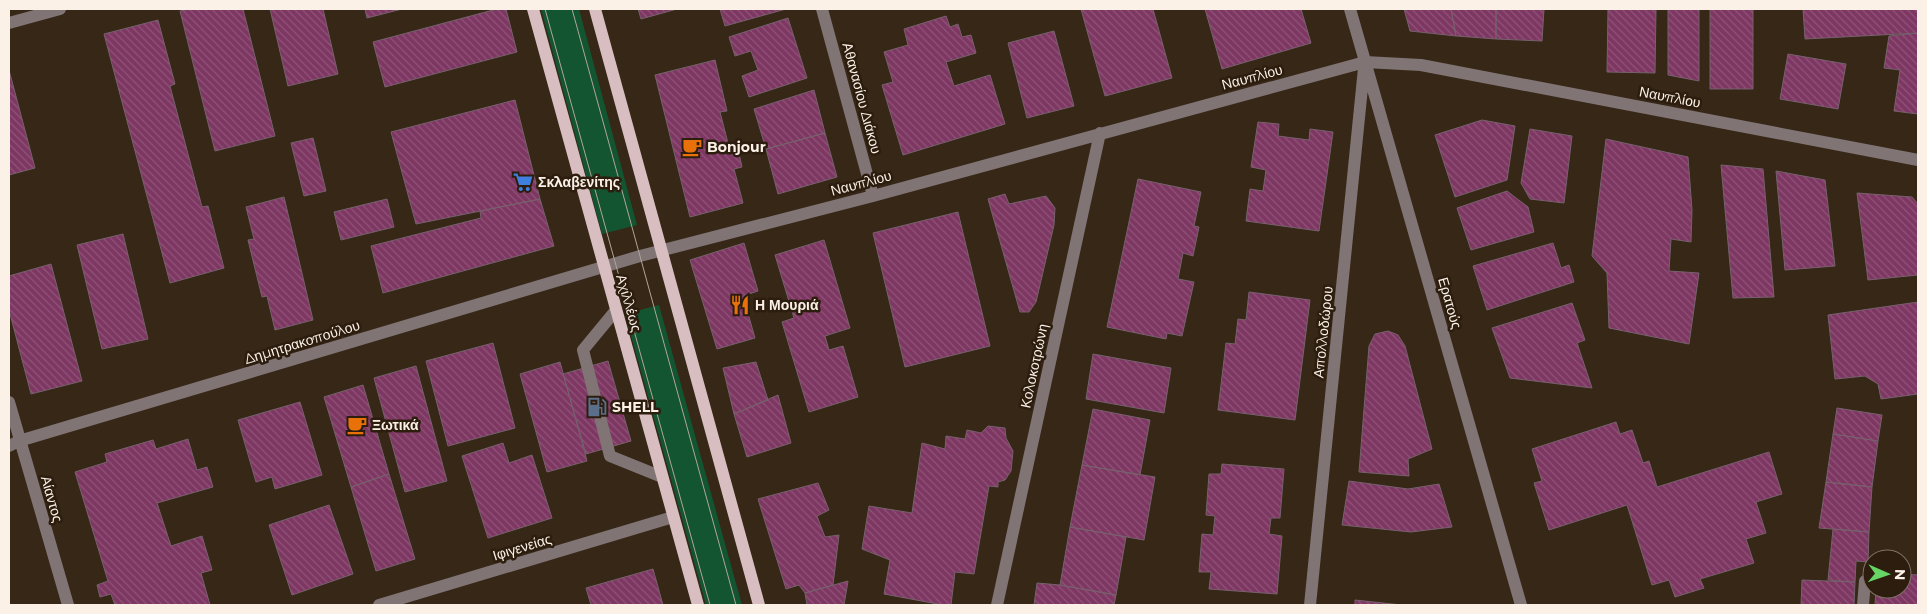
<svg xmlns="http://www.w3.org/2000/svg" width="1927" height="614" font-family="Montserrat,sans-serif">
<defs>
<pattern id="building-back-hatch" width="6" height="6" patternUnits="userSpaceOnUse" patternTransform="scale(1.25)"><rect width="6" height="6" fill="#7d3762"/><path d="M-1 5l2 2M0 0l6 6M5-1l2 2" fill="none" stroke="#905478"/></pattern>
</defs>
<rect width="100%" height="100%" fill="#362717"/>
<path fill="#135530" d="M541,9H579L637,225L602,234Z
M659,305L742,605H706L625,314Z"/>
<path fill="url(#building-back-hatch)" stroke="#77616d" d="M190,9H243L275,136L215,151L180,11Z
M270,9H323L338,74L288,86Z
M365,9H402L367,18Z
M497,9H506L517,52L385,87L373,42Z
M638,9H677L641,19Z
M720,9H786L725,26Z
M1081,9H1153L1172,78L1105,96Z
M1205,9H1301L1311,43L1222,69Z
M1404,9H1451L1456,36L1410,31Z
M1451,9H1496V39L1456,36Z
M1496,9H1544L1542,41L1496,39Z
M1608,9H1656L1655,73L1607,72Z
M1668,9H1699V81L1668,75Z
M1710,9H1753V89H1710Z
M1803,9H1918V33L1805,39Z
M946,16L950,27L958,24L962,37L971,35L976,53L946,62L954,86L990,75L1005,124L903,155L882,85L893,82L884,52L908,45L904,29Z
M788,18L807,78L749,97L742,76L758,70L751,51L735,56L729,37Z
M158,20L175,84L170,86L202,207L208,206L224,268L170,283L104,34Z
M1054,31L1074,106L1027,118L1008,43Z
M1918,33V114L1894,111L1900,70L1884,68L1889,36Z
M1788,54L1846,64L1838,109L1780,99Z
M715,60L727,111L720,112L730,151L738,149L742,167L734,169L743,203L690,217L655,75Z
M9,70L35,168L9,175Z
M814,90L825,133L766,149L754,109Z
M515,100L540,199L416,224L391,132Z
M1482,120L1515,126L1507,180L1455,197L1435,135Z
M1258,122L1279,124L1278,136L1309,140L1310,129L1333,132L1319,231L1246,221L1250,189L1263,191L1266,170L1251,167Z
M1530,129L1572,136L1564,203L1530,199L1521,183Z
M825,133L837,177L778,194L766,149Z
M313,138L326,191L304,196L291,143Z
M1606,139L1688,157L1692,210L1691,242L1671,239L1669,271L1699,273L1689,344L1609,328L1607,273L1592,256Z
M1721,165L1763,169L1774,297L1733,298Z
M1776,171L1825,180L1835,266L1785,270Z
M1138,179L1201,192L1194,226L1199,227L1193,256L1183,253L1178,279L1194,282L1182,336L1167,333L1166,339L1107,327Z
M1507,191L1528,207L1534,232L1471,250L1457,208Z
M1857,193L1912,197L1918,204V275L1868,280Z
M1005,194L1009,204L1046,196L1055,208L1054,225L1036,302L1029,312H1020L988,199Z
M284,197L313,320L275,330L267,296L262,297L248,240L254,239L246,207Z
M387,199L394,227L341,240L334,212Z
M540,199L554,246L383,293L371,246L481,218L480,211Z
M958,212L990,346L905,367L873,233Z
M123,234L148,339L102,349L77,245Z
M824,240L850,328L825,336L829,350L843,346L858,397L809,412L782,322L794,318L775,255Z
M744,243L758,291L743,296L755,338L717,349L690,260Z
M1553,243L1561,268L1569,265L1574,282L1487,310L1473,266Z
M51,264L82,381L31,394L9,310V276Z
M1249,292L1310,300L1295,420L1218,410L1226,343L1235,344L1238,319L1246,320Z
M1918,302V394L1881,399L1878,384L1865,376L1835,379L1828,315Z
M1572,303L1585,340L1577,343L1592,388L1510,378L1492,328Z
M1388,331L1398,335L1405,346L1432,449L1408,459L1409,476L1359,472L1369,346L1375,334Z
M493,343L515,428L448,446L426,361Z
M1093,354L1171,368L1164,413L1086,399Z
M608,361L631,441L586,454L563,374Z
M560,362L587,461L547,472L520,374Z
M756,362L768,400L734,414L723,368Z
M416,366L447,481L405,492L374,378Z
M363,385L389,474L351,487L324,397Z
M778,395L791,443L747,457L734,414Z
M300,402L322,475L275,489L272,477L256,482L238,420Z
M1837,408L1882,415L1878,441L1833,434Z
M1093,409L1150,420L1140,475L1082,465Z
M1616,422L1620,434L1632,430L1643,463L1649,461L1657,487L1769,452L1782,494L1756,502L1766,533L1746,539L1754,563L1700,579L1704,588L1675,597L1669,580L1652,585L1627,505L1549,530L1534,483L1542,481L1532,449Z
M988,426L1005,428L1006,438L1013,451L1011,471L1005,480L998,482V487L989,486L974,574L955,572L951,605H943L884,594L890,560L862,549L869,506L912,513L922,443L945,449L946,436L965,439L967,430L981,433Z
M1833,434L1878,441L1872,487L1826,482Z
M188,439L197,470L207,467L213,487L157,503L171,546L202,536L212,570L201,573L210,605H115L111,594L100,597L97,585L108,581L75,472L107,462L105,454L153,440L156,449Z
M503,443L509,463L532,455L552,518L488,538L462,456Z
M1222,464L1284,469L1280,518H1271L1269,534L1282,536L1277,594L1209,589L1211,572H1199L1202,534L1213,535L1215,516L1206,515L1209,474H1221Z
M1082,465L1155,477L1144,540L1070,527Z
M389,474L415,559L376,571L351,487Z
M1349,481L1408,489L1439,484L1452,527L1411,532L1342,525Z
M1826,482L1872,487L1869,532L1819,528Z
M818,483L829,510L817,516L825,537L839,535L833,585L805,593L799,585L786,589L758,499Z
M329,505L353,574L292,595L269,525Z
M1070,527L1126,537L1116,595L1060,585Z
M1833,529L1869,532L1868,562L1856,561L1855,582L1828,580Z
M653,569L663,605H591L586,588Z
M1902,574L1918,575V605H1875L1876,589H1902Z
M1802,580L1855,582L1854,605H1801Z
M848,581L844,605H807L805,593Z
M1037,583L1060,585L1116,595L1114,605H1034Z
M1355,600L1402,605H1355Z"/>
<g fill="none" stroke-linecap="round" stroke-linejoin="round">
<path stroke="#807475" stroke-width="12" d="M822,9L873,196
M1350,9L1521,605
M9,23L60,9
M616,310L583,350L610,456L662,477
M9,402L68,605
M9,446L19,441L640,256L873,196L1365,62L1421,65L1918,160
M379,605L673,517
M997,605L1100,133
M1310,605L1364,68
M1863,605L1865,581"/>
<path stroke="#d8bec0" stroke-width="12" d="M533,9L698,605
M595,9L759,605"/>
<path stroke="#b1a599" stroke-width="1" d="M545,9L710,605
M572,9L736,605"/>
</g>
<defs>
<symbol id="cafe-bare" viewBox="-9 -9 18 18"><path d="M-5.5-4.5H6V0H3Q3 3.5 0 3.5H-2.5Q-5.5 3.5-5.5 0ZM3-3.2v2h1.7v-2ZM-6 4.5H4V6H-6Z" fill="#e8710a" stroke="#2c1d0e" stroke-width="2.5" paint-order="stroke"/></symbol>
<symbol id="supermarket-bare" viewBox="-9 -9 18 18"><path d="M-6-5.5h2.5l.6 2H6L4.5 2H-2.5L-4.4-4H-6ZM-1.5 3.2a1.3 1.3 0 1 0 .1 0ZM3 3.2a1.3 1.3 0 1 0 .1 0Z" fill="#3f7fe0" stroke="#2c1d0e" stroke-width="2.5" paint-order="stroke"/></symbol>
<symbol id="restaurant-bare" viewBox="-9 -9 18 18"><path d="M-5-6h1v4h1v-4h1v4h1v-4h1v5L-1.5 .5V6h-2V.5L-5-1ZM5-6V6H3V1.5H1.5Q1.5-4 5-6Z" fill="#e8710a" stroke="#2c1d0e" stroke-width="2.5" paint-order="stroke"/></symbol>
<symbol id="fuel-bare" viewBox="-9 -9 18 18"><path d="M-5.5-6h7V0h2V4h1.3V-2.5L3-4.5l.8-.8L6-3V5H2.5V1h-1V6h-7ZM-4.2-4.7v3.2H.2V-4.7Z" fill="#5c6f8a" stroke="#2c1d0e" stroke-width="2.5" paint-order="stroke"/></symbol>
</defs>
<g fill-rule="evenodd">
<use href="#cafe-bare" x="678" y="133" width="28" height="28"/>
<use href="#supermarket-bare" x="509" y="168" width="28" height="28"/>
<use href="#restaurant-bare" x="726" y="291" width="28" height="28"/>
<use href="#fuel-bare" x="583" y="393" width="28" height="28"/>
<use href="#cafe-bare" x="343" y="411" width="28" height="28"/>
</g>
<g text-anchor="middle" stroke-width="5" stroke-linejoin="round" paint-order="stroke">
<g font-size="14" fill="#fbf1e7" stroke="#2c1d0e">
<text transform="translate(1252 77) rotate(-15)" y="5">Ναυπλίου</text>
<text transform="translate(1670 97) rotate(11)" y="5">Ναυπλίου</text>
<text transform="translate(862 98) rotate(75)" y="5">Αθανασίου Διάκου</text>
<text transform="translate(861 183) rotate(-15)" y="5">Ναυπλίου</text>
<text transform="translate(629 303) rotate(74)" y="5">Αχιλλέως</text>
<text transform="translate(1450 303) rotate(74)" y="5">Ερατούς</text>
<text transform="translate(1323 332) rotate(-84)" y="5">Απολλοδώρου</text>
<text transform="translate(302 342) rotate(-17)" y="5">Δημητρακοπούλου</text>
<text transform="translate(1034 366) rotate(-78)" y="5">Κολοκοτρώνη</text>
<text transform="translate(52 499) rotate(74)" y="5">Αίαντος</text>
<text transform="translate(522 547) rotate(-17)" y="5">Ιφιγενείας</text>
</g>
<g font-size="14" font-weight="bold" fill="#fbf1e7" stroke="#2c1d0e" text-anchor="start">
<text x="707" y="152">Bonjour</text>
<text x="538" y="187">Σκλαβενίτης</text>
<text x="755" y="310">Η Μουριά</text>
<text x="612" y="412">SHELL</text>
<text x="372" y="430">Ξωτικά</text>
</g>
</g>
<rect width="1927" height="614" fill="none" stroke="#fbf1e7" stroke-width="20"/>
<g transform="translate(1887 574) rotate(92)"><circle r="24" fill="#2c1d0e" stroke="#7f7265"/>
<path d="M0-4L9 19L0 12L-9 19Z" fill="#67d466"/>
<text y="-8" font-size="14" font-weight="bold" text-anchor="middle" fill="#fbf1e7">N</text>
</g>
</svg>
